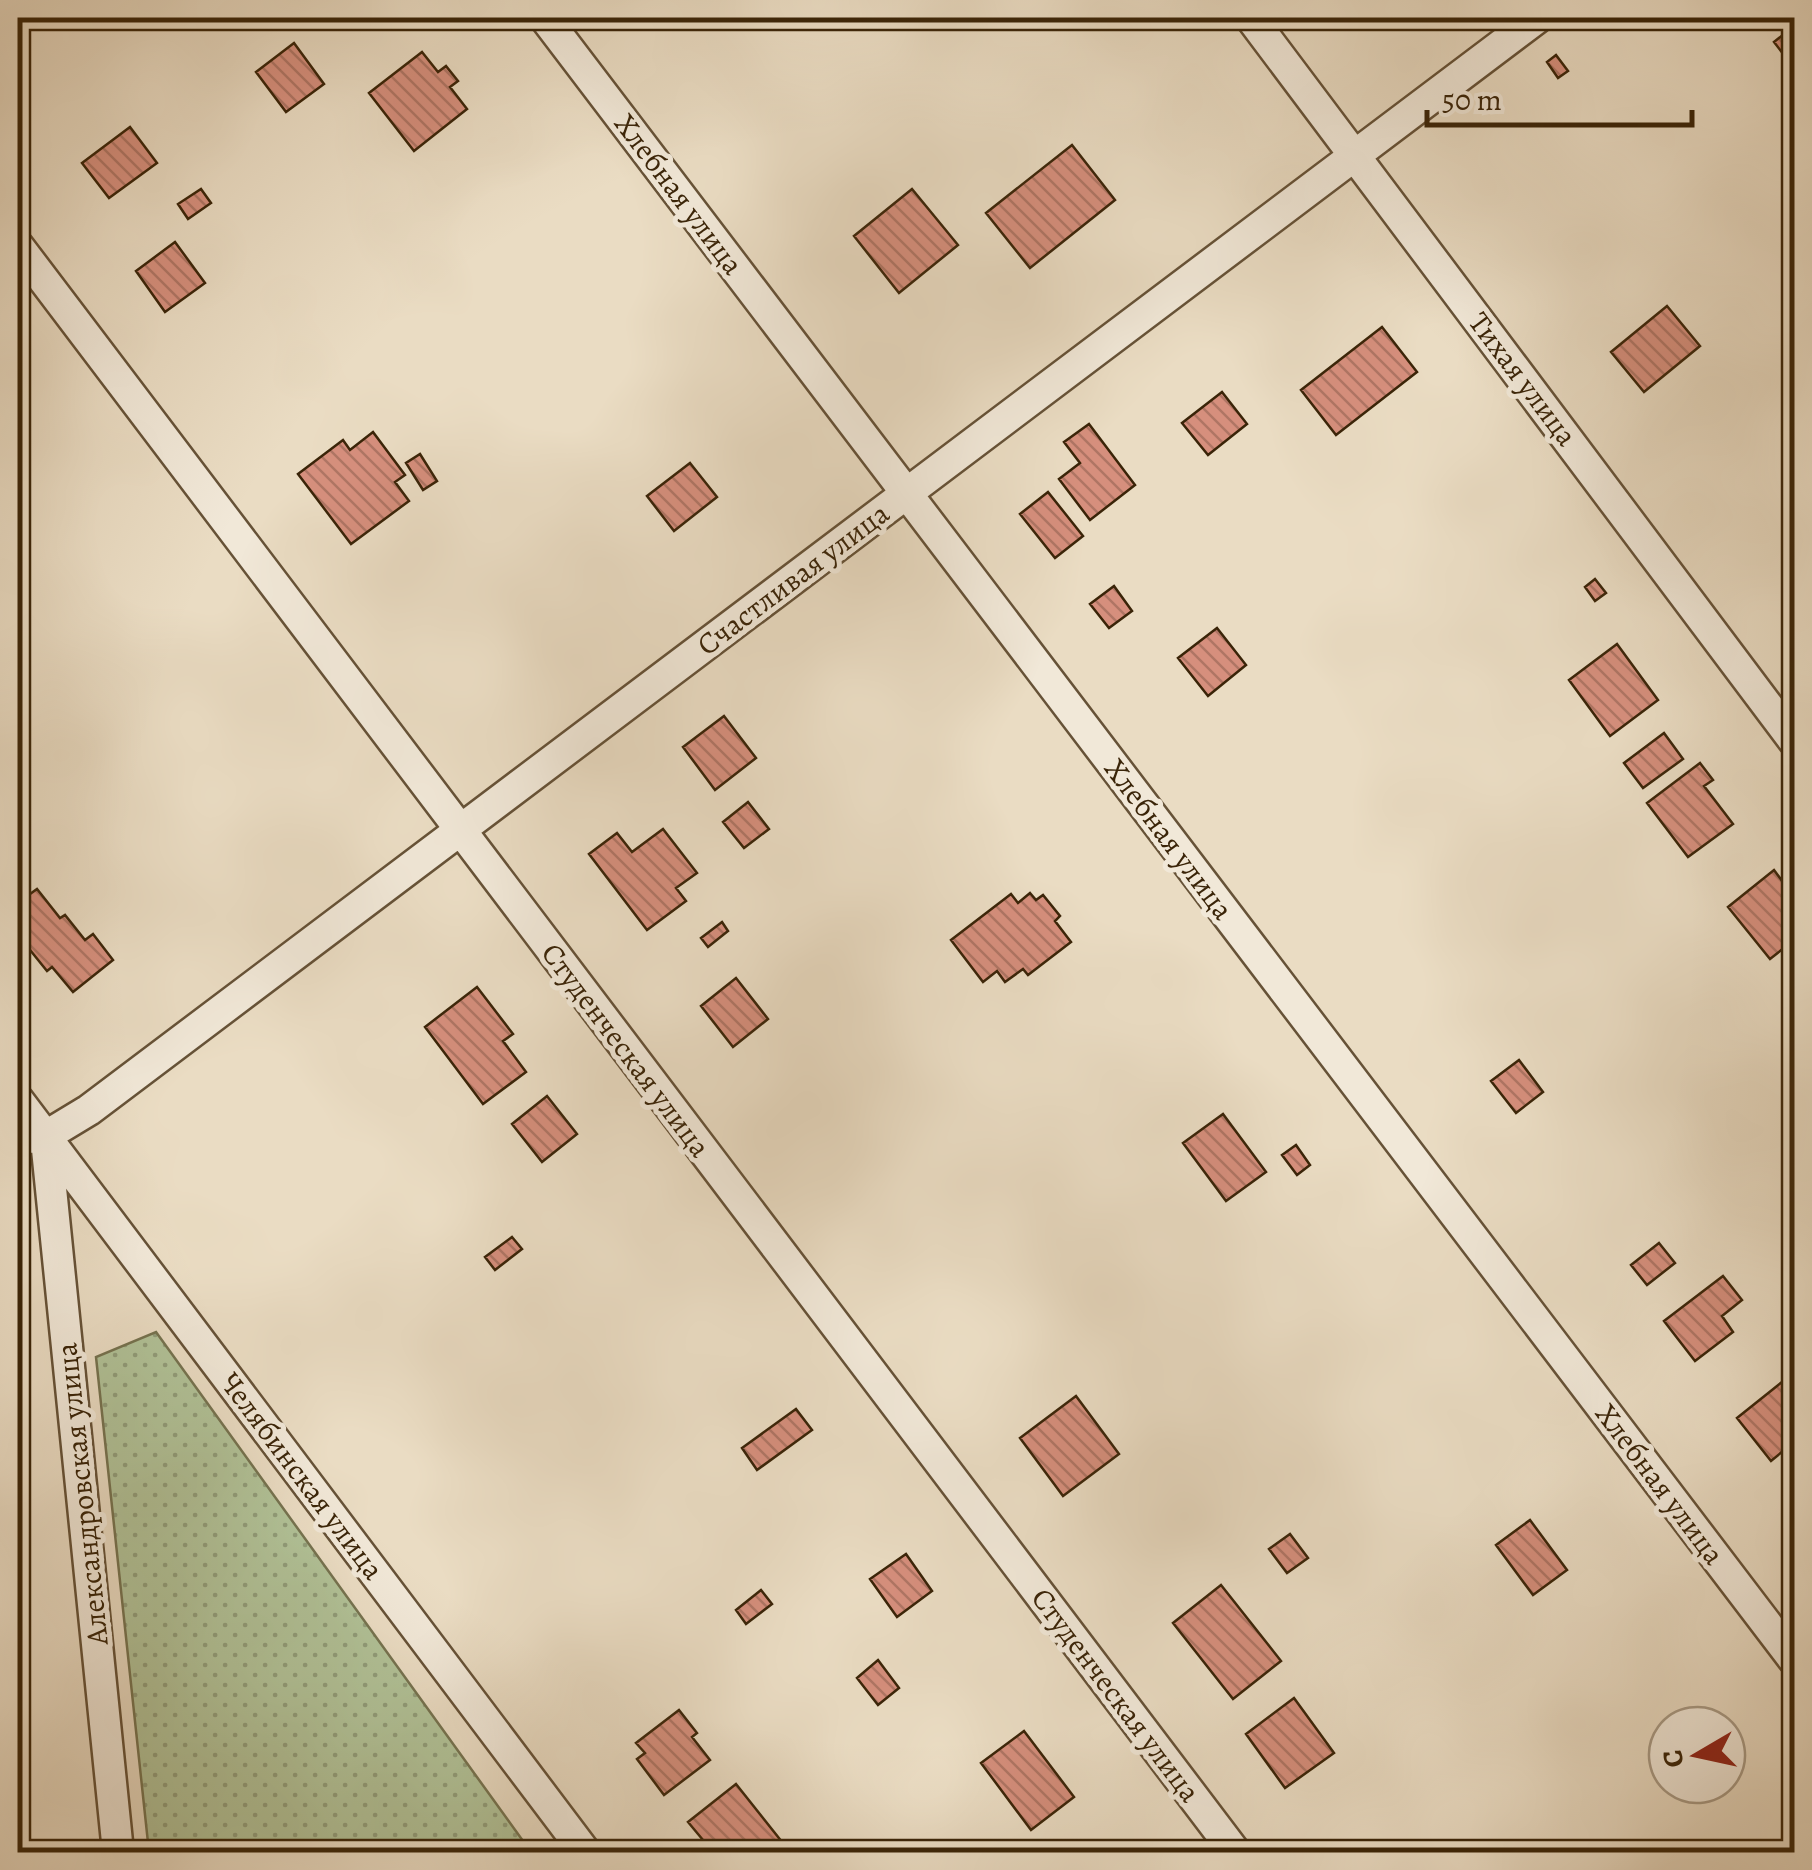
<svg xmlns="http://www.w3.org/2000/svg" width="1812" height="1870" font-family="Alegreya,serif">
<defs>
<pattern id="grass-dots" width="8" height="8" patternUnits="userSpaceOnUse" patternTransform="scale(2.5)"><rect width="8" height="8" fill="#b1c298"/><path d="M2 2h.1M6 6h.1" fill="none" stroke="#919d7a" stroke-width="1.8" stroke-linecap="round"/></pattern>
<pattern id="building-back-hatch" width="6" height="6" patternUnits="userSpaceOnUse" patternTransform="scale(2.5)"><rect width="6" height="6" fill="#d68f7d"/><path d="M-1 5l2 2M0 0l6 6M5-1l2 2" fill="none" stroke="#af7564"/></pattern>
</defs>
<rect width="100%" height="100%" fill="#eadcc3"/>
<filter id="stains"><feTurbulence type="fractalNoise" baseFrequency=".002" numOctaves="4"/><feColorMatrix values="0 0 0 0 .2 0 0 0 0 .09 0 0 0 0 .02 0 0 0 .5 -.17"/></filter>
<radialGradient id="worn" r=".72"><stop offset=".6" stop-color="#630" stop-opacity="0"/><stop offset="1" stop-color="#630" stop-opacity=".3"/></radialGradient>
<path fill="url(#grass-dots)" stroke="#767350" stroke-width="2.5" d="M156,1332L531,1852H149L96,1357Z"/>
<path fill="url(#building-back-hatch)" stroke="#3a2408" stroke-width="2.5" d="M1794,26V68L1774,42Z
M294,43L324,84L286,112L256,72Z
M422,52L438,72L446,66L458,81L450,87L467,109L414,151L369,93Z
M1556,55L1568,71L1558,78L1547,62Z
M130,127L157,163L109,198L82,163Z
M1072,145L1115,200L1030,268L986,213Z
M201,189L211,203L188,219L178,204Z
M912,189L958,245L899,293L854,236Z
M175,242L205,283L165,312L136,271Z
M1667,306L1700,346L1644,392L1611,352Z
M1382,327L1417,372L1336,435L1301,390Z
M1222,392L1247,424L1208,455L1182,423Z
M1089,424L1135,485L1090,520L1059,479L1080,463L1064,442Z
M373,432L405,475L395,482L409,501L351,544L298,474L343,440L350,450Z
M420,454L437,481L423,490L406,463Z
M690,463L717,497L674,531L647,496Z
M1048,492L1083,536L1055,558L1020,514Z
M1595,579L1606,593L1595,601L1585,587Z
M1114,586L1132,611L1109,628L1090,604Z
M1217,628L1246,665L1208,696L1178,658Z
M1617,644L1658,700L1610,736L1569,680Z
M724,716L756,758L715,790L683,747Z
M1664,733L1683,759L1643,788L1624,763Z
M1700,763L1713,780L1704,786L1733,824L1688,857L1647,803Z
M748,802L769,829L744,848L723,822Z
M663,829L697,873L676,888L686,901L647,930L589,854L617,833L632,852Z
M1774,870L1794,897V940L1770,959L1728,907Z
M18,879L30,894L37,889L60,918L65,915L85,940L93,934L113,960L73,992L52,967L47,971L26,945L20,950L18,947Z
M1030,893L1036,900L1043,895L1060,916L1055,921L1071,942L1028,975L1023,969L1005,982L997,971L983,982L951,940L1011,894L1018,903Z
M722,922L728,931L708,947L701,938Z
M736,978L768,1019L733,1047L701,1006Z
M477,987L513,1034L503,1041L526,1072L483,1104L425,1027Z
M1519,1060L1543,1092L1516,1113L1491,1081Z
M547,1096L577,1134L542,1162L512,1124Z
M1223,1114L1266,1172L1226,1201L1183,1143Z
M1296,1145L1310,1165L1297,1175L1282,1155Z
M512,1237L522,1249L495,1270L485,1257Z
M1659,1243L1675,1263L1647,1285L1631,1265Z
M1723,1276L1742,1300L1722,1316L1733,1332L1695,1361L1664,1321Z
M1787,1378L1794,1387V1442L1771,1461L1737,1418Z
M1076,1396L1119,1454L1063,1496L1020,1438Z
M796,1409L812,1430L757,1470L742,1448Z
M1530,1520L1567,1570L1533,1595L1496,1545Z
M1290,1534L1308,1558L1287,1573L1269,1549Z
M906,1554L932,1591L897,1617L870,1579Z
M1221,1585L1281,1661L1233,1699L1173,1623Z
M761,1590L772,1604L746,1624L736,1610Z
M878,1660L899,1688L878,1705L857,1678Z
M1294,1698L1334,1753L1285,1788L1246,1734Z
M679,1710L697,1733L692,1737L710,1760L664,1795L637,1759L645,1753L636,1743Z
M1024,1731L1074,1797L1031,1830L981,1763Z
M736,1784L790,1852H713L688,1822Z"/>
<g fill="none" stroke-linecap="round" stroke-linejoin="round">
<defs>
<path id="minor" d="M545,18L1794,1660
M1251,18L1794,741
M18,246L1235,1852
M18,1100L585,1852
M18,1139L46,1136L89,1110L1537,18
M46,1139L118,1852
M1793,1852H1794"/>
</defs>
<use href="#minor" stroke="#665237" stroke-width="35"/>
<use href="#minor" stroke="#f1e8d8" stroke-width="30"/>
</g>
<g text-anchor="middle" stroke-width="10" stroke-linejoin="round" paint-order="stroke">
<g font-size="30" fill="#3a2408" stroke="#f1e8d8">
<text transform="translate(679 194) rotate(53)" y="10">Хлебная улица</text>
<text transform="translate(1523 379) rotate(53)" y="10">Тихая улица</text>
<text transform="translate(793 579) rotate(-37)" y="10">Счастливая улица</text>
<text transform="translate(1169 839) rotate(53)" y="10">Хлебная улица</text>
<text transform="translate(626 1050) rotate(53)" y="10">Студенческая улица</text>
<text transform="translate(302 1476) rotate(53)" y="10">Челябинская улица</text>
<text transform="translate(1660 1484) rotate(53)" y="10">Хлебная улица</text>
<text transform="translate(82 1494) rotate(-96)" y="10">Александровская улица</text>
<text transform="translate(1116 1695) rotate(53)" y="10">Студенческая улица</text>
</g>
</g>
<rect width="1812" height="1870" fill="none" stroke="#eadcc3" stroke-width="60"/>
<rect x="20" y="20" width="1772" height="1830" fill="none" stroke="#3a2408" stroke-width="5"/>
<rect x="30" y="30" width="1752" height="1810" fill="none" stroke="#3a2408" stroke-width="2.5"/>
<g transform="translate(1697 1755) rotate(261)"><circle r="48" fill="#f1e8d8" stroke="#a89a85" stroke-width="2.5"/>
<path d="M0-8L18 38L0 25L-18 38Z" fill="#8f2418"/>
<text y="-15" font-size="28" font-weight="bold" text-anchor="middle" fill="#3a2408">С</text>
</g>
<path d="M1427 110v15h265v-15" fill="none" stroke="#3a2408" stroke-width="5"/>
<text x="1442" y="110" font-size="30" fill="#3a2408" stroke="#f1e8d8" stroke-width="8" paint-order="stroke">50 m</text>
<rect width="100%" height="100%" filter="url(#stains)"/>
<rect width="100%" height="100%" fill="url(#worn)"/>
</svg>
